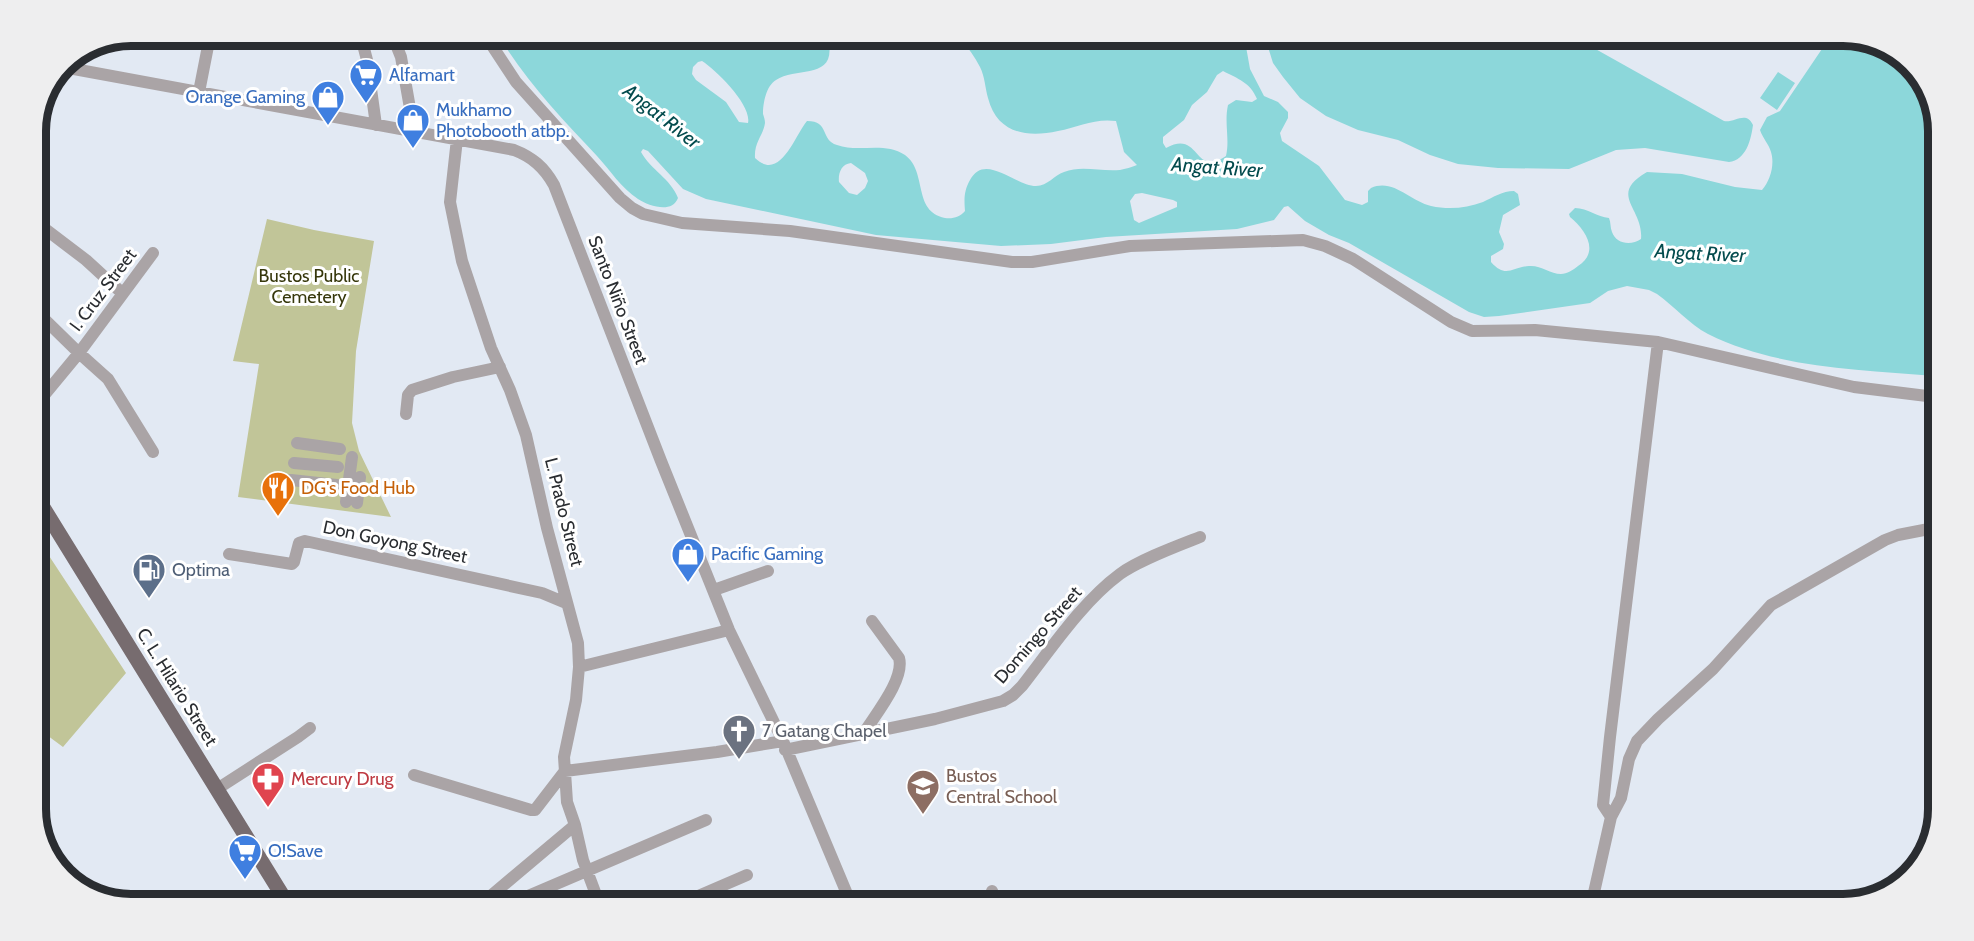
<svg xmlns="http://www.w3.org/2000/svg" width="1974" height="941" font-family="Cabin,sans-serif">
<rect width="100%" height="100%" fill="#e2e9f3"/>
<path fill="#c1c598" d="M267,219L314,230L374,241L356,351L352,423L359,451L391,517L238,497L259,364L233,361Z
M36,536L126,673L63,747L36,727Z"/>
<path fill="#8cd7da" fill-rule="evenodd" d="M500,38L828,39C838,81 797,66 776,80C766,86 763,103 763,114C764,117 765,120 765,123C763,136 754,142 755,158C780,182 794,137 807,121C830,121 820,140 837,145C859,153 884,141 905,155C928,172 912,211 945,218C953,219 960,217 965,211C964,198 964,191 970,180C985,152 1015,186 1036,186C1048,186 1054,175 1064,172C1082,165 1101,172 1120,170C1125,169 1132,167 1137,165L1124,152L1116,121C1095,118 1078,127 1058,131C1026,138 997,133 988,98C985,88 985,77 980,67C975,57 968,48 962,40L1245,41L1250,69L1264,96L1278,102L1288,112V118L1280,133L1282,141L1319,166L1345,200L1362,205L1368,202V191L1371,188C1393,178 1410,201 1431,206C1449,210 1467,208 1483,202C1494,197 1502,191 1514,191L1518,194L1520,205L1503,215L1499,232L1504,244L1503,249L1491,256V262C1506,279 1512,267 1529,266C1541,265 1550,274 1561,274C1567,274 1573,270 1578,266C1600,252 1586,230 1570,217L1569,214L1575,208C1588,208 1597,217 1609,218C1611,223 1610,227 1612,232C1616,244 1631,246 1641,239C1644,208 1607,195 1647,172L1682,174L1735,187L1762,190C1770,181 1775,165 1771,152C1769,144 1763,139 1760,130L1767,117L1780,111L1826,43H1879L1922,78L1938,125L1935,376C1858,369 1779,369 1708,334C1689,324 1674,306 1657,294L1649,290L1627,286L1608,291L1590,303L1499,316L1484,317L1469,312L1349,243L1329,235L1305,221L1288,206L1284,207L1274,220L1237,229L1106,237L1051,244L1001,246L876,235L706,199L683,189L648,151L643,149L641,152C650,169 671,179 678,198C672,214 649,206 638,199C621,188 610,170 597,156C562,119 526,81 500,38ZM702,61C716,70 752,105 748,123L739,122L726,102L696,80L692,74L693,67L698,62ZM1223,71C1238,79 1250,82 1257,99L1252,102L1236,100L1228,105C1224,123 1230,139 1226,156C1193,179 1201,129 1166,148L1163,143V137L1184,120L1192,105L1207,92L1217,75ZM851,163L865,173L868,181L865,188L857,195L849,193L839,182C838,174 841,164 851,163ZM1142,193L1173,200L1177,202V207L1139,223L1134,220L1130,201L1135,194Z
M1268,41L1583,42L1724,121C1735,123 1746,110 1753,125C1751,140 1746,160 1729,162L1645,148L1616,150L1569,169L1498,168L1458,164L1430,155L1398,140L1358,130L1326,116L1300,98L1283,77L1273,63L1268,47Z
M1778,72L1795,83L1777,110L1760,98Z"/>
<g fill="none" stroke-linecap="round" stroke-linejoin="round">
<path stroke="#aaa4a6" stroke-width="12" d="M361,37L367,60L376,125
M393,37L401,57L414,131
M487,38L516,82L620,198L632,208L643,214L682,223L790,231L1012,262H1032L1130,246L1303,240L1325,246L1353,259L1451,322L1472,331L1535,330L1658,342L1854,387L1935,397
M63,67L514,150C532,157 544,167 554,185L661,461L729,630L783,741L850,901
M199,92L210,36
M457,139L450,202L462,261L491,348L510,390L526,435L547,528L578,643L579,667L576,700L564,757L567,802L575,825L583,860L598,900
M36,222L86,260L122,293
M36,311L79,353L108,379L153,452
M36,405L79,353L153,253
M406,414L408,395L412,390L453,377L500,367
M297,443L340,449
M294,463L338,467
M291,480L337,485
M346,502L352,457
M357,503L360,477
M229,554L292,564L294,562L299,543L305,541L542,593L566,603
M714,590L768,571
M579,667L729,630
M864,733C875,715 905,679 899,658L872,621
M785,750L935,719L1003,701L1013,695L1022,686C1051,649 1082,602 1120,574C1139,560 1177,546 1200,537
M414,775L531,810H535L565,771L717,752L783,741
M217,789L298,737L310,728
M1611,817L1603,805L1610,737L1658,342
M992,891L996,901
M487,899L575,825
M521,899L706,820
M689,900L747,875
M1590,904L1593,897L1611,817L1621,798L1629,759L1637,741L1658,719L1713,669L1771,605L1885,540L1898,535L1934,528"/>
<path stroke="#776c6f" stroke-width="15" d="M36,496L284,898"/>
</g>
<defs>
<symbol id="supermarket-pin" viewBox="-11 -11 22 30"><path d="M0 17L-7.5 6A9.5 9.5 0 1 1 7.5 6Z" fill="#3f7fe0" stroke="#fff"/><path d="M-6-5.5h2.5l.6 2H6L4.5 2H-2.5L-4.4-4H-6ZM-1.5 3.2a1.3 1.3 0 1 0 .1 0ZM3 3.2a1.3 1.3 0 1 0 .1 0Z" fill="#fff"/></symbol>
<symbol id="shop-pin" viewBox="-11 -11 22 30"><path d="M0 17L-7.5 6A9.5 9.5 0 1 1 7.5 6Z" fill="#3f7fe0" stroke="#fff"/><path d="M-5-2.5h2.3a2.7 3.5 0 0 1 5.4 0H5L5.5 6h-11ZM-1.5-2.5h3a1.5 2.3 0 0 0-3 0Z" fill="#fff"/></symbol>
<symbol id="restaurant-pin" viewBox="-11 -11 22 30"><path d="M0 17L-7.5 6A9.5 9.5 0 1 1 7.5 6Z" fill="#e8710a" stroke="#fff"/><path d="M-5-6h1v4h1v-4h1v4h1v-4h1v5L-1.5 .5V6h-2V.5L-5-1ZM5-6V6H3V1.5H1.5Q1.5-4 5-6Z" fill="#fff"/></symbol>
<symbol id="fuel-pin" viewBox="-11 -11 22 30"><path d="M0 17L-7.5 6A9.5 9.5 0 1 1 7.5 6Z" fill="#5c6f8a" stroke="#fff"/><path d="M-5.5-6h7V0h2V4h1.3V-2.5L3-4.5l.8-.8L6-3V5H2.5V1h-1V6h-7ZM-4.2-4.7v3.2H.2V-4.7Z" fill="#fff"/></symbol>
<symbol id="church-pin" viewBox="-11 -11 22 30"><path d="M0 17L-7.5 6A9.5 9.5 0 1 1 7.5 6Z" fill="#6b7280" stroke="#fff"/><path d="M-1.2-6h2.4v3.5h3.3v2.4h-3.3V6h-2.4V-.1h-3.3v-2.4h3.3Z" fill="#fff"/></symbol>
<symbol id="pharmacy-pin" viewBox="-11 -11 22 30"><path d="M0 17L-7.5 6A9.5 9.5 0 1 1 7.5 6Z" fill="#e0444e" stroke="#fff"/><path d="M-2-6h4v4h4v4h-4v4h-4v-4h-4v-4h4Z" fill="#fff"/></symbol>
<symbol id="school-pin" viewBox="-11 -11 22 30"><path d="M0 17L-7.5 6A9.5 9.5 0 1 1 7.5 6Z" fill="#8d6e63" stroke="#fff"/><path d="M0-5L7-2L0 1L-7-2ZM-4 1L0 2.5L4 1V4Q0 6-4 4Z" fill="#fff"/></symbol>
</defs>
<g fill-rule="evenodd">
<use href="#supermarket-pin" x="347" y="56" width="38" height="52"/>
<use href="#shop-pin" x="309" y="78" width="38" height="52"/>
<use href="#shop-pin" x="394" y="101" width="38" height="52"/>
<use href="#restaurant-pin" x="259" y="469" width="38" height="52"/>
<use href="#shop-pin" x="669" y="535" width="38" height="52"/>
<use href="#fuel-pin" x="130" y="551" width="38" height="52"/>
<use href="#church-pin" x="720" y="712" width="38" height="52"/>
<use href="#pharmacy-pin" x="249" y="760" width="38" height="52"/>
<use href="#school-pin" x="904" y="767" width="38" height="52"/>
<use href="#supermarket-pin" x="226" y="832" width="38" height="52"/>
</g>
<g text-anchor="middle" stroke-width="6" stroke-linejoin="round" paint-order="stroke">
<g font-size="18" fill="#366cbe" stroke="#fff" text-anchor="start">
<text x="389" y="81">Alfamart</text>
<text x="305" y="103" text-anchor="end">Orange Gaming</text>
<text x="436" y="116">Mukhamo<tspan x="436" dy="21">Photobooth atbp.</tspan></text>
<text x="711" y="560">Pacific Gaming</text>
<text x="268" y="857">O!Save</text>
</g>
<g font-size="18" fill="#36370b" stroke="#fff">
<text x="309" y="282">Bustos Public<tspan x="309" dy="21">Cemetery</tspan></text>
</g>
<g font-size="18" fill="#2a2d31" stroke="#fff">
<text transform="translate(103 290) rotate(-53)" y="6">I. Cruz Street</text>
<text transform="translate(618 300) rotate(69)" y="6">Santo Niño Street</text>
<text transform="translate(564 512) rotate(76)" y="6">L. Prado Street</text>
<text transform="translate(395 542) rotate(12)" y="6">Don Goyong Street</text>
<text transform="translate(1038 635) rotate(-49)" y="6">Domingo Street</text>
<text transform="translate(177 687) rotate(58)" y="6">C. L. Hilario Street</text>
</g>
<g font-size="18" fill="#c56008" stroke="#fff" text-anchor="start">
<text x="301" y="494">DG's Food Hub</text>
</g>
<g font-size="18" fill="#4e5e75" stroke="#fff" text-anchor="start">
<text x="172" y="576">Optima</text>
</g>
<g font-size="18" fill="#5b616d" stroke="#fff" text-anchor="start">
<text x="762" y="737">7 Gatang Chapel</text>
</g>
<g font-size="18" fill="#785e54" stroke="#fff" text-anchor="start">
<text x="946" y="782">Bustos<tspan x="946" dy="21">Central School</tspan></text>
</g>
<g font-size="18" fill="#be3a42" stroke="#fff" text-anchor="start">
<text x="291" y="785">Mercury Drug</text>
</g>
<g font-size="20" font-style="italic" fill="#034b4d" stroke="#fff">
<text transform="translate(662 116) rotate(38)" y="7">Angat River</text>
<text transform="translate(1217 167) rotate(4)" y="7">Angat River</text>
<text transform="translate(1700 253) rotate(3)" y="7">Angat River</text>
</g>
</g>
<path d="M0 0H1974V941H0ZM131 46H1843A85 85 0 0 1 1928 131V809A85 85 0 0 1 1843 894H131A85 85 0 0 1 46 809V131A85 85 0 0 1 131 46Z" fill="#eeeeef" fill-rule="evenodd"/>
<path fill="none" stroke="#2a2d31" stroke-width="8" d="M131 46H1843A85 85 0 0 1 1928 131V809A85 85 0 0 1 1843 894H131A85 85 0 0 1 46 809V131A85 85 0 0 1 131 46Z"/>
</svg>
